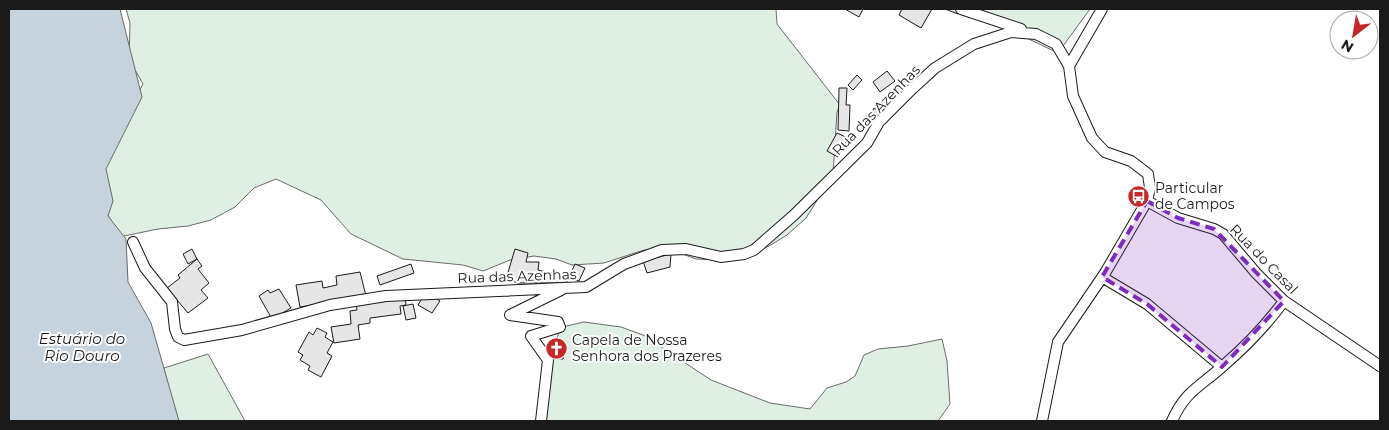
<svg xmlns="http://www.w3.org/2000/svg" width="1389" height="430" font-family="Montserrat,sans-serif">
<rect width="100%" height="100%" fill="#fff"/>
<path fill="#e0efe3" stroke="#6a6a6a" d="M126,9H776L777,24L840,105L837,112L833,175L806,218L787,235L769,246L747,256L720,260L696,259L669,249L644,250L604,263L572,265L556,259L534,256L510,260L483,271L463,265L403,259L351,234L321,200L276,179L254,188L235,207L211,220L188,226L158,229L119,237L108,215L101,193L108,147L143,84L129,59L130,23Z
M966,9H1090L1058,53Z
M584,322L621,327L643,335L711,380L770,403L810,409L827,388L846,382L855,376L864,355L878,349L908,346L942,339L947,361L950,404L938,421H546C547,389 546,356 562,327Z
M208,354L245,421H175L164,368Z"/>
<path fill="#c6d2dc" stroke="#6a6a6a" d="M9,9H120L142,97L106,169L113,201L108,216L126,239L128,282L151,323L179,421H9Z"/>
<path fill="#e6e6e6" stroke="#1a1a1a" d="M845,9H863L859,17Z
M902,9H932L921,28L899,15Z
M945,9H960L958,14Z
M887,71L895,81L880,92L873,82Z
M857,75L862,80L853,90L848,85Z
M839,88H847L846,105H850L849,131L838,130Z
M874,108L883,113L878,121L870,116Z
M837,133L848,138L838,157L827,151Z
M192,249L197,259L188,264L183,254Z
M515,249L528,253L526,262H539L538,270L567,277V283H518L506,279Z
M671,254L670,267L647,273L643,261Z
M197,259L202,266L198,269L209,283L201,290L208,298L188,313L167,288L180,278L178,275Z
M411,264L414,273L380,285L377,276Z
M575,264L585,268L579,281L569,277Z
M360,272L366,296L300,307L296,285L322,281L323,288L337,285L336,276Z
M279,289L291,308L272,319L259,296L268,290L270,293Z
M426,292L440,301L432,313L418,305Z
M405,296L406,305L400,306L401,314L370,318V323L358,325L360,339L334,343L331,327L351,324L350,311L357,310L356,303Z
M413,304L416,318L406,320L403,306Z
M317,328L327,333L325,337L333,342L327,353L332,356L321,377L308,370L310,366L300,360L303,355L298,352L309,332L313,335Z
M548,342L565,345L563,359L553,358V353L546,352Z"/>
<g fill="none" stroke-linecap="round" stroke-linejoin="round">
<defs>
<path id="minor" d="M961,9L1021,29
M1147,201L1178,218L1214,229L1223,234L1256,273L1284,301L1380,366
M133,242L145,268L172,302L175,329L178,337L184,340L242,330L330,305L386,296L586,287L624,264L662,250L686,249L721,257L744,254L754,250L794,215L867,143L879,122L912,89L935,68L974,44L1011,32L1036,34L1056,44L1069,66
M1102,277L1147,304L1222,367
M541,421L548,360L531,336L560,327L558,322L510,315L561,290
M1042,421L1058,342L1105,273L1147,201L1150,188L1148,174L1131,161L1105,152L1092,138L1073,96L1069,66L1102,9
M1172,421C1185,391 1201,386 1223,366C1245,347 1267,324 1284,301"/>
</defs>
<use href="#minor" stroke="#1a1a1a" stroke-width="12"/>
<use href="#minor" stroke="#fff" stroke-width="10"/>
</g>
<path fill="#7b2cbf" fill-opacity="0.2" stroke="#7b2cbf" stroke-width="4" stroke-dasharray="10 6" stroke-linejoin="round" d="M1147,201L1178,218L1214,229L1284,301L1222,367L1147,304L1102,277Z"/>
<defs>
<symbol id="bus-disc" viewBox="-11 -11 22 22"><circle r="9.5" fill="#c62828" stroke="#fff"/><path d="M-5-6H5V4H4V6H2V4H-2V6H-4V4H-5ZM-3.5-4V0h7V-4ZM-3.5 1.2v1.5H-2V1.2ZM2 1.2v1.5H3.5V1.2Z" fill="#fff"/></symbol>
<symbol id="church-disc" viewBox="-11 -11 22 22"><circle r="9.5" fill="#c62828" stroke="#fff"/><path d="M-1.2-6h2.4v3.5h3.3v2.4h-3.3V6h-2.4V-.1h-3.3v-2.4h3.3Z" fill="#fff"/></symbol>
</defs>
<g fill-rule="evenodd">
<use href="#bus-disc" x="1126" y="184" width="25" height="25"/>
<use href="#church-disc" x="544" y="336" width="25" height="25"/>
</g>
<g text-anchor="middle" stroke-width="4" stroke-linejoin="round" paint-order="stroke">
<g font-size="14" fill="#1a1a1a" stroke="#fff">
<text transform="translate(876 110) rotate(-46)" y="5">Rua das Azenhas</text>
<text transform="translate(1264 259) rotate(46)" y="5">Rua do Casal</text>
<text transform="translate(517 276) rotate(-2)" y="5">Rua das Azenhas</text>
</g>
<g font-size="14" fill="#1a1a1a" stroke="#fff" text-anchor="start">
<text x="1155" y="193">Particular<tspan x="1155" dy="16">de Campos</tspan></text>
<text x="572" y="345">Capela de Nossa<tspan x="572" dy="16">Senhora dos Prazeres</tspan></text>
</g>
<g font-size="15" font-style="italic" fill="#1a1a1a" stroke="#fff">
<text x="82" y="344">Estuário do<tspan x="82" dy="17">Rio Douro</tspan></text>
</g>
</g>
<rect width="1389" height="430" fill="none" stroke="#1a1a1a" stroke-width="20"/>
<g transform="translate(1354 35) rotate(211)"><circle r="24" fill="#ffffff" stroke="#a3a3a3"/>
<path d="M0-4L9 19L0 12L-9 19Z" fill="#c62828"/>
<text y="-8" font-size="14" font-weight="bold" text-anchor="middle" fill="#1a1a1a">N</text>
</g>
</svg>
